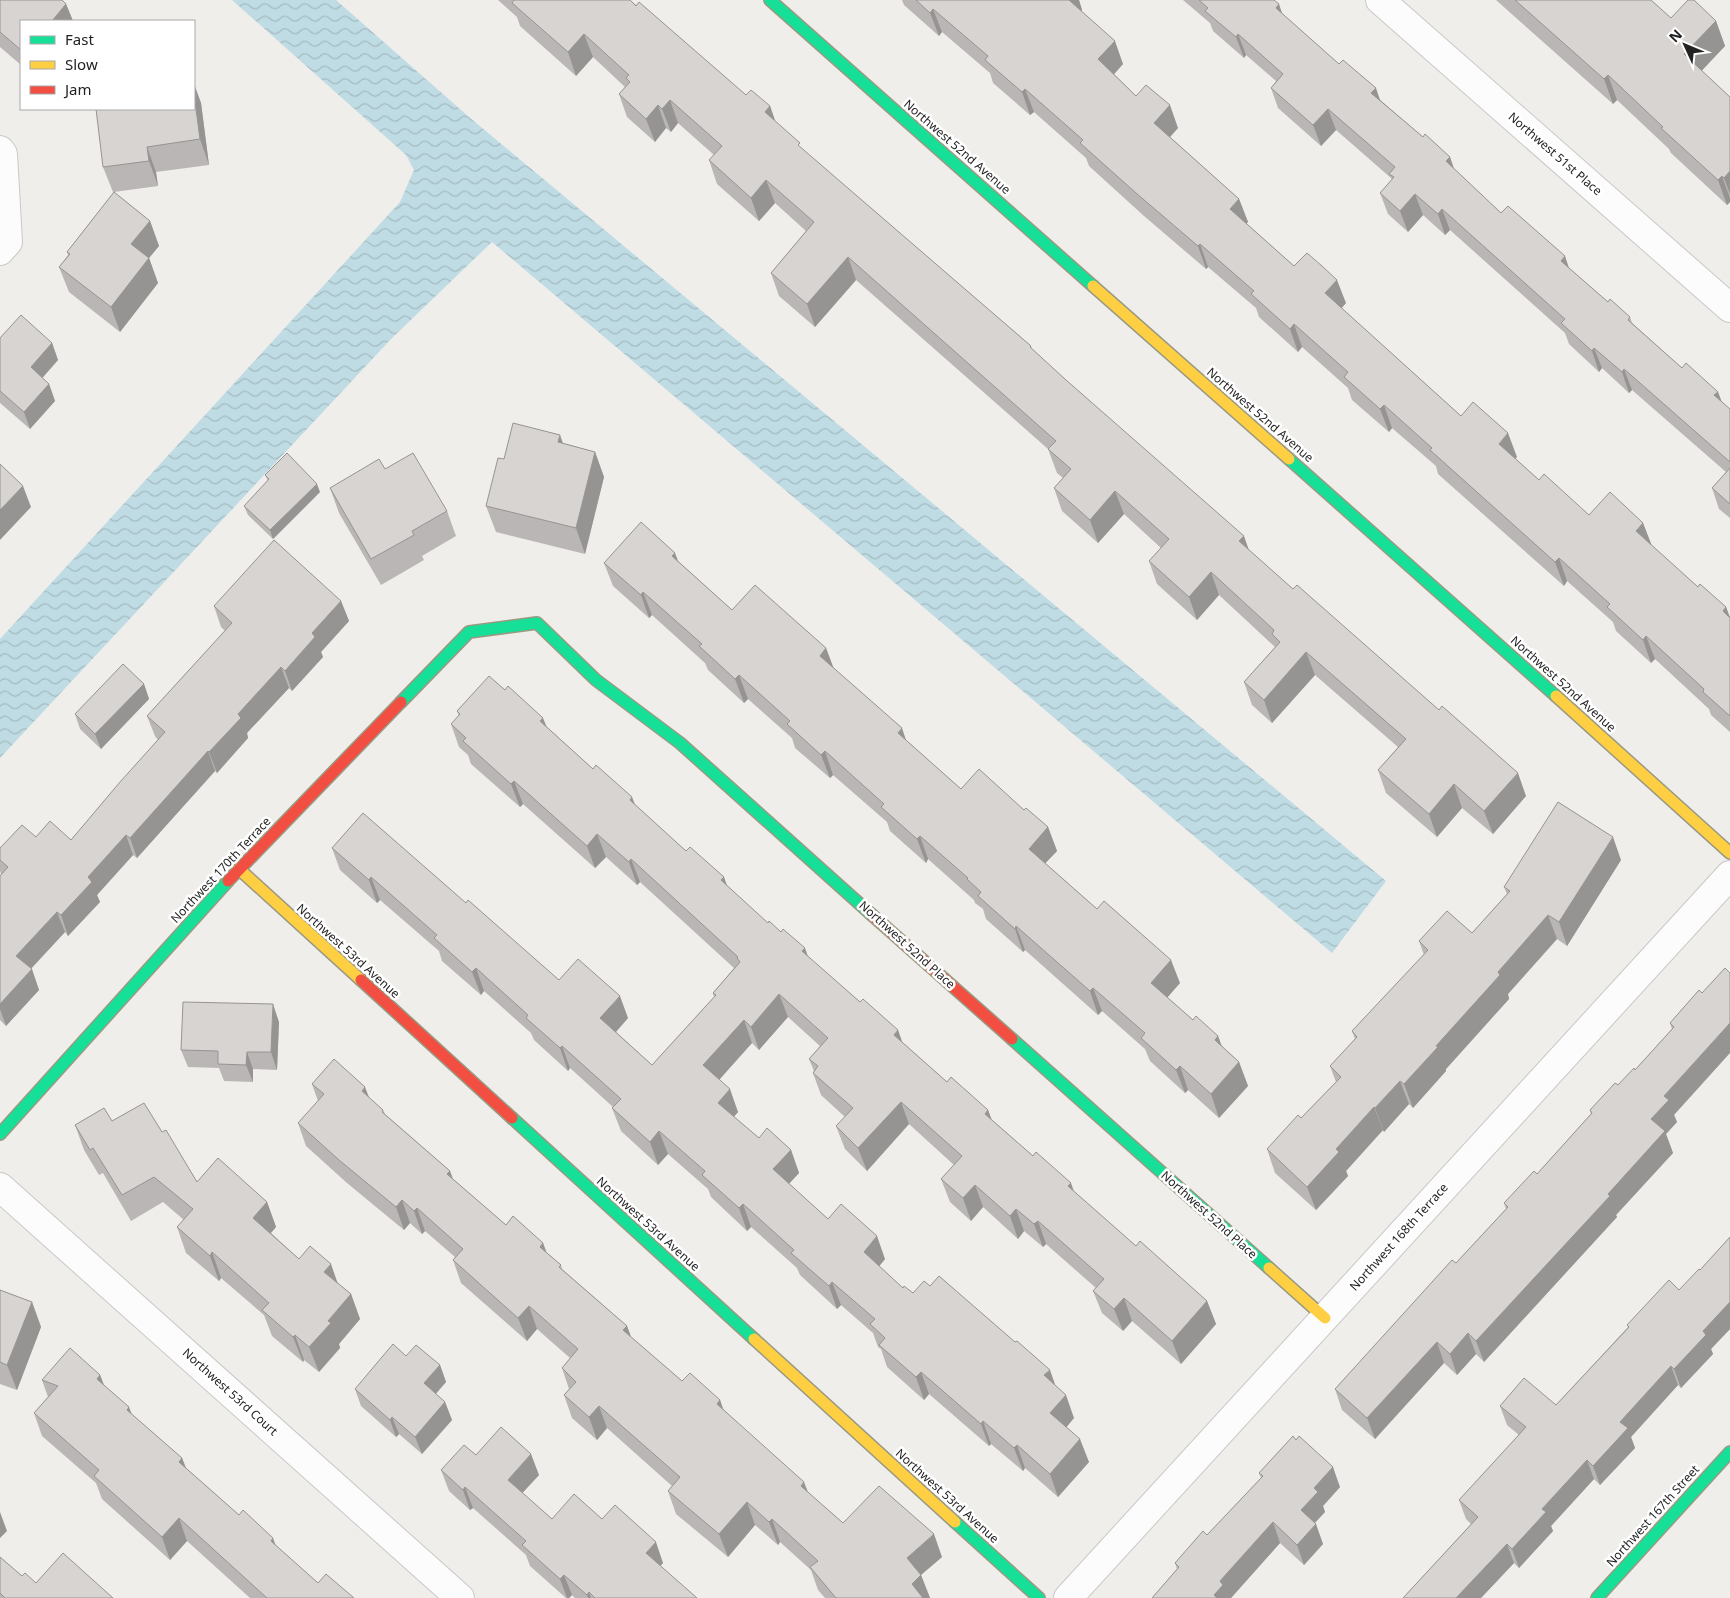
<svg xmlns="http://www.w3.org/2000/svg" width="1730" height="1598" font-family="'Noto Sans',sans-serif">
<defs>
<pattern id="water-waves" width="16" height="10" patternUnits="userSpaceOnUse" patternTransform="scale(1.25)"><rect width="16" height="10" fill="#bfdbe3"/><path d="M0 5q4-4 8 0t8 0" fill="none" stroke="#a4bcc2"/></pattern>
</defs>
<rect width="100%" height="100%" fill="#f0eeeb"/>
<path fill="url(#water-waves)" d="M232,0H336L469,117L1386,881L1332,953L492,242L392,338L0,758V639L400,202L414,170L406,155Z"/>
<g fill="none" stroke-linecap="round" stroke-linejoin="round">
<defs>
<path id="street" d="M1380,0L1730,308
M0,150L3,154L8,242L0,251
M0,1187L460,1598
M1068,1598L1730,875"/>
<path id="fast" d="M770,0L1093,286
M1289,459L1556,696
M401,702L469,632L537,623L596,680L680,743L872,915
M1012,1039L1269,1268
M512,1118L754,1339
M0,1134L228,881
M955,1522L1039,1598
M1597,1598L1730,1452"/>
<path id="slow" d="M1093,286L1289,459
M1556,696L1730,853
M239,869L361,980
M1269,1268L1325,1318
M754,1339L955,1522"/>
<path id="jam" d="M228,881L401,702
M872,915L1012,1039
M361,980L512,1118"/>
</defs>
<use href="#street" stroke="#c9c8c7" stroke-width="30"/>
<use href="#fast" stroke="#999a82" stroke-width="14"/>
<use href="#slow" stroke="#999a82" stroke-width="14"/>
<use href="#jam" stroke="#999a82" stroke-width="14"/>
<use href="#street" stroke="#fdfcfc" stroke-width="28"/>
<use href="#fast" stroke="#16e098" stroke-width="11"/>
<use href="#slow" stroke="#ffcf43" stroke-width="11"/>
<use href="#jam" stroke="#f24e42" stroke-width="11"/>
</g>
<path fill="#b9b6b5" d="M0,0L66,4L73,21H21V65L0,47Z
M498,0H630L746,95L770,106L775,121L801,148L1031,346L1032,349L1250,551L1526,796L1493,834L1462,808L1437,837L1386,793L1378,770L1398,747L1315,675L1272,723L1252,705L1244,682L1275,647L1219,595L1197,620L1157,584L1149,561L1161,548L1124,514L1098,543L1062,511L1054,488L1063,478L1057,473L1048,449L856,280L815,327L779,296L771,273L806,231L775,203L759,221L717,184L709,160L714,155L678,123L671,132L666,128L655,142L627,117L619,94L625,87L593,57L576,76L520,26L517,17Z
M902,0H1079L1082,10L1081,11L1123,64L1114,74L1136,96L1178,128L1170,137L1239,199L1248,222L1246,223L1294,266L1346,303L1341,308L1461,416L1517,457L1515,458L1539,480L1589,515L1643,523L1651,545L1698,587L1726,607L1730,617V732L1711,715L1709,709L1655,659L1651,663L1616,631L1613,622L1567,581L1564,586L1438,474L1436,466L1392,428L1389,432L1352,400L1348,388L1302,347L1298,352L1259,317L1256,308L1208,267L1206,269L1144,216L1089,166L1086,158L1034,112L1030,115L993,83L990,73L942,32L939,36L904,5Z
M1183,0H1274L1282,14L1339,64L1423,137L1450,157L1454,169L1501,213L1569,268L1608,302L1630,317L1632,323L1682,368L1718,392L1722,402L1730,409V518L1719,509L1712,488L1726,472L1632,390L1629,393L1602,368L1599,372L1569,344L1565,333L1450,230L1445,235L1423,215L1408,232L1388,214L1380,193L1392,180L1391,178L1336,130L1321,146L1278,108L1271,88L1276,81L1246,55L1244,58L1213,31L1210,23Z
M1496,0H1651L1671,18L1716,21L1725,46L1701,71L1730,97V202L1727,205L1671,153L1669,149L1617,100L1613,104Z
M194,84L201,103L209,165L156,172L158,186L114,192L150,221L159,246L149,258L158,283L120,332L69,292L59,267L68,255L67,252L114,192H113L103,167L194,109Z
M0,338L52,343L58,360L42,378L49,384L55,401L30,429L0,403Z
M563,443L595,452L604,477L585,554L496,532L486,506L504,459Z
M385,469L447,511L456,536L422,556L424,560L381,585L339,513L330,488Z
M265,475L320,492L273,539L248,515L244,506L268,481Z
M679,562L732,610L826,648L833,667L906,740L961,789L1024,810L1048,827L1057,851L1045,863L1180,983L1167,997L1193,1020L1218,1036L1222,1046L1239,1062L1248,1086L1219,1118L1188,1090L1185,1093L1150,1061L1145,1049L1102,1011L1098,1015L1025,950L1023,952L986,919L983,909L975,903L974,900L928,859L926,863L890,831L887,822L833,775L830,778L795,748L792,738L748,699L744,703L708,670L705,663L652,615L649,618L613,586L604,563Z
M341,601L349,621L321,652L323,657L292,691L289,688L247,733L248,738L217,773L215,771L137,858L133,855L97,895L100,902L68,936L65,932L31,969L39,990L6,1026L0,1020V876L1,874L0,871V848L36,837L71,840L158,740L155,736L147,716L225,631L221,627L214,606Z
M144,684L149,699L101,749L80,729L75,714Z
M457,711L547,727L593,769L635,805L686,851L724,877L726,885L768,923L860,1002L898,1030L902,1042L947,1082L988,1110L992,1120L1033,1156L1136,1246L1207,1301L1216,1324L1181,1364L1132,1321L1123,1331L1102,1313L1093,1291L1096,1288L1046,1244L1043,1247L1024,1231L1018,1239L983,1207L971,1221L950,1202L941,1179L954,1165L909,1124L867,1171L845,1149L836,1126L845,1117L821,1095L813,1073L814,1071L809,1059L820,1046L788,1017L759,1050L752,1043L719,1079L738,1112L734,1117L759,1138L791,1150L799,1173L789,1184L828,1219L885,1259L879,1266L903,1288L913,1293L1055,1385L1074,1418L1066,1427L1089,1462L1058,1497L1025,1468L1023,1471L991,1444L989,1446L929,1394L924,1400L887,1367L881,1349L878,1347L873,1333L841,1305L837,1309L800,1275L797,1268L751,1227L747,1231L711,1197L708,1189L668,1154L658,1165L621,1131L612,1108L613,1107L570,1068L568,1071L534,1040L531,1033L484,991L481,995L442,961L439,951L380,900L377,903L340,870L332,848L466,903L559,980L628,1018L616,1032L652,1065L714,997L713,993L734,968L640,882L637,885L606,857L595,868L523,804L520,807L471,764L468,755L459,747L451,724L459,716Z
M1621,860L1567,946L1557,939L1508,994L1509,999L1446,1069V1071L1413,1108L1409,1104L1384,1132L1383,1130L1346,1171L1348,1176L1316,1210L1275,1173L1267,1149L1301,1118L1336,1082L1330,1066L1355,1039L1352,1031L1424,955L1419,941L1472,933L1507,894L1504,887Z
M1699,990L1674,1115L1677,1122L1666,1134L1673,1153L1616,1215L1617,1217L1484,1362L1476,1354L1457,1375L1444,1363L1375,1439L1342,1410L1335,1389L1456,1263L1506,1209L1504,1203L1537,1174L1591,1114L1590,1110L1635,1070L1672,1029L1670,1023Z
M279,1022L277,1070L253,1069V1082L224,1081L219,1068L188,1067L181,1050Z
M312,1084L369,1098L383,1110L385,1114L450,1171L453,1179L506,1225L543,1243L547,1253L561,1265L562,1269L627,1326L631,1337L682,1381L720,1400L723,1409L808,1493L843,1523L942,1557L921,1575L930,1598H825L818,1590L811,1570L780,1542L778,1545L755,1525L728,1557L676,1514L668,1491L672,1486L607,1428L597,1440L572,1418L564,1395L569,1389L562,1368L570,1358L537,1329L527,1341L461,1283L453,1260L455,1257L425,1231L422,1234L410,1223L404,1230L347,1183L306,1146L298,1123L318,1101Z
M112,1121L162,1132L197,1182L267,1202L276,1227L271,1233L299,1259L338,1283L351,1294L360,1319L339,1344L340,1348L319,1372L304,1360L303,1362L272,1336L264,1315L221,1278L219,1281L186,1253L177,1227L184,1220L163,1202L131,1221L103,1173L99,1175L84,1150L75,1125Z
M1730,1237V1329L1711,1349L1713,1354L1681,1388L1678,1385L1631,1437L1635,1448L1600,1485L1594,1479L1551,1526L1553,1531L1519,1568L1514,1563L1481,1598H1403L1471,1524L1466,1519L1459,1500L1519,1435L1507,1425L1500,1406L1556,1405L1628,1327L1627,1325L1679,1290L1700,1270Z
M0,1290L32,1302L41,1327L17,1390L0,1384Z
M406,1356L440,1365L446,1382L436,1394L445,1402L452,1420L422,1454L399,1434L396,1437L361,1406L355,1389Z
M100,1375L104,1385L132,1415L182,1458L186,1468L239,1515L276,1546L318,1583L354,1598H250L187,1541L170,1560L102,1499L96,1483L42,1436L34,1413L48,1397L42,1380Z
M476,1455L539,1475L522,1493L552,1519H602L663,1563L660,1566L697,1598H575L572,1595L569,1598H566L530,1566L526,1555L473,1508L470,1510L449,1491L441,1470Z
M1259,1473L1340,1487L1323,1506L1325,1512L1315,1523L1323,1544L1304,1565L1280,1543L1231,1598H1152L1177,1569L1175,1563L1207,1535L1261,1478Z
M0,1557L22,1576L36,1583L113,1598H0Z"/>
<path fill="#969493" d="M1067,0H1079L1082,10L1074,19Z
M66,4L73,21H52Z
M1279,4L1286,25L1276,8Z
M933,9L942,32L939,36L930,13Z
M1716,21L1725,46L1693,80L1684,54Z
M584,34L593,57L576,76L568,52Z
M1238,34L1246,55L1244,58L1236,37Z
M1115,41L1123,64L1107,82L1098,59Z
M1608,75L1617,100L1613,104L1604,79Z
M194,84L201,103L209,165L200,139L194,94Z
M1376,88L1383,109L1371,93Z
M1025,89L1034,112L1030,115L1022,92Z
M670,100L678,123L671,132L662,109Z
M658,105L666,128L655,142L646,119Z
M1170,105L1178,128L1162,146L1154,123Z
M770,106L778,129L765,112Z
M1328,109L1336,130L1321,146L1313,125Z
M147,147L156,172L158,186L149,161Z
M1450,157L1457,178L1446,161Z
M1730,171V194L1724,178Z
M1722,176L1730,198V202L1727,205L1718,180Z
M766,180L775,203L759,221L751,198Z
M1415,194L1423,215L1408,232L1400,211Z
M1239,199L1248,222L1239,232L1230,209Z
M1442,209L1450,230L1445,235L1438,214Z
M150,221L159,246L149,258L158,283L120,332L111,307L131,244Z
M1200,244L1208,267L1206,269L1198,246Z
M1565,256L1572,277L1561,261Z
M848,257L856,280L815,327L807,304Z
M1337,280L1346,303L1334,317L1325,293Z
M1294,324L1302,347L1298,352L1290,329Z
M52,343L58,360L37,384L31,367Z
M1594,348L1602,368L1599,372L1592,351Z
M1624,369L1632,390L1629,393L1622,372Z
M49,384L55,401L30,429L24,412Z
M1718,392L1725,412L1714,395Z
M1384,405L1392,428L1389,432L1380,409Z
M1508,433L1517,457L1507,467L1499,444Z
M560,435L569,460L558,442Z
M595,452L604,477L585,554L576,528Z
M317,484L320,492L273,539L270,530Z
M23,486L31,507L0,540V510Z
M1115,491L1124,514L1098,543L1090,520Z
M1643,523L1652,546L1636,531Z
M1244,536L1252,559L1239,541Z
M675,553L684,576L672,556Z
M1559,558L1567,581L1564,586L1555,562Z
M1211,572L1219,595L1197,620L1189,597Z
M643,592L652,615L649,618L641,595Z
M341,601L349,621L321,652L323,657L292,691L285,671L312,633Z
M1726,607L1730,618L1723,611Z
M1646,636L1655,659L1651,663L1643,640Z
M826,648L835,672L820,656Z
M1306,652L1315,675L1272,723L1264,700Z
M281,667L289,688L247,733L248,738L217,773L209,752L238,714Z
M739,675L748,699L744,703L735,679Z
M144,684L149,699L101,749L95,734Z
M543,718L552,740L540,721Z
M902,728L910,752L898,733Z
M208,751L215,771L137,858L130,838Z
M825,751L833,775L830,778L821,755Z
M1518,773L1526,796L1493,834L1484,811Z
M514,781L523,804L520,807L511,784Z
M1454,784L1462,808L1437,837L1429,814Z
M632,797L641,820L630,800Z
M1048,827L1057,851L1037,872L1029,849Z
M597,834L606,857L595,868L587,846Z
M126,835L133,855L97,895L100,902L68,936L61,915L88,877Z
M920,836L928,859L926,863L917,839Z
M1613,837L1621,860L1567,946L1559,922Z
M631,859L640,882L637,885L629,862Z
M371,877L380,900L377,903L369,880Z
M724,877L732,900L721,880Z
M57,912L65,932L24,976L16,956Z
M1548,915L1557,939L1508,994L1509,999L1446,1069V1071L1413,1108L1404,1084L1498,972Z
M1016,926L1025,950L1023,952L1015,929Z
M805,948L813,971L802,951Z
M1171,960L1180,983L1160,1006L1151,983Z
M476,968L484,991L481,995L472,972Z
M32,969L39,990L6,1026L0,1009V1004Z
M1093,988L1102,1011L1098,1015L1090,991Z
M779,994L788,1017L759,1050L751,1027Z
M620,996L628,1018L608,1041L600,1018Z
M273,1004L279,1022L277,1070L271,1052Z
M744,1020L752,1043L712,1088L703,1065Z
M1730,1023V1053L1674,1115L1677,1122L1666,1134L1673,1153L1616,1215L1617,1217L1484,1362L1476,1341L1608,1194L1664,1096Z
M898,1030L906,1053L894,1035Z
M1218,1036L1226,1059L1215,1040Z
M562,1046L570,1068L568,1071L560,1048Z
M247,1052L253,1069V1082L246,1065Z
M1239,1062L1248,1086L1219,1118L1211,1094Z
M1180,1066L1188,1090L1185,1093L1176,1070Z
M1400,1081L1409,1104L1384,1132L1375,1108Z
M365,1087L374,1110L362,1091Z
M730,1089L738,1112L726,1125L718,1103Z
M901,1102L909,1124L867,1171L858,1148Z
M1374,1107L1383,1130L1346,1171L1348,1176L1316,1210L1307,1187L1336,1149Z
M988,1110L996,1133L985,1114Z
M659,1131L668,1154L658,1165L650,1142Z
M791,1150L799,1173L781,1192L773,1169Z
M450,1171L458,1194L447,1174Z
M1071,1183L1079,1206L1068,1186Z
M975,1185L983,1207L971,1221L963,1198Z
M402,1200L410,1223L404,1230L396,1207Z
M267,1202L276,1227L262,1243L253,1218Z
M743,1204L751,1227L747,1231L739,1208Z
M417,1208L425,1231L422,1234L414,1211Z
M1016,1209L1024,1231L1018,1239L1010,1216Z
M1038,1221L1046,1244L1043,1247L1034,1224Z
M877,1236L885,1259L872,1275L864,1252Z
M543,1243L551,1266L540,1247Z
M212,1252L221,1278L219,1281L210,1256Z
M331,1264L340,1290L324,1272Z
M832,1282L841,1305L837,1309L829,1286Z
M351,1294L360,1319L339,1344L340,1348L319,1372L309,1347L328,1321Z
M1124,1298L1132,1321L1123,1331L1114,1309Z
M1207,1301L1216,1324L1181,1364L1172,1341Z
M32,1302L41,1327L17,1390L7,1365Z
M1730,1302V1329L1711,1349L1713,1354L1681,1388L1674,1369L1703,1331Z
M529,1306L537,1329L527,1341L518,1318Z
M627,1326L635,1348L623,1330Z
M1468,1333L1476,1354L1457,1375L1450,1354Z
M295,1335L304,1360L303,1362L293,1337Z
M1437,1342L1444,1363L1375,1439L1367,1418Z
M440,1365L446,1382L430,1400L424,1383Z
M1671,1366L1678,1385L1631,1437L1635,1448L1600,1485L1593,1466L1620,1422Z
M1050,1370L1058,1393L1044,1375Z
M921,1372L929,1394L924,1400L916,1377Z
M100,1375L109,1398L97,1379Z
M1066,1395L1074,1418L1059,1436L1050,1413Z
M720,1400L728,1423L717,1404Z
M445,1402L452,1420L422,1454L415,1437Z
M599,1406L607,1428L597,1440L589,1417Z
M129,1407L138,1430L127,1410Z
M392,1417L399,1434L396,1437L390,1420Z
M983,1421L991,1444L989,1446L981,1424Z
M1080,1439L1089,1462L1058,1497L1050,1474Z
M1017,1445L1025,1468L1023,1471L1014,1448Z
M531,1454L539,1475L515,1501L508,1480Z
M182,1458L191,1481L179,1462Z
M1587,1460L1594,1479L1551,1526L1553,1531L1519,1568L1512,1549L1542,1509Z
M1333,1467L1340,1487L1323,1506L1325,1512L1308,1530L1301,1510L1314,1488Z
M804,1482L813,1505L801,1486Z
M465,1487L473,1508L470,1510L463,1490Z
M747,1502L755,1525L728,1557L719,1534Z
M0,1512L7,1531L0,1538Z
M179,1518L187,1541L170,1560L162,1537Z
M772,1519L780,1542L778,1545L769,1522Z
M1273,1522L1280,1543L1231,1598H1215L1214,1595L1220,1581Z
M1316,1524L1323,1544L1304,1565L1297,1545Z
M934,1534L942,1557L915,1580L907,1558Z
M273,1538L281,1560L271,1541Z
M656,1542L663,1563L653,1574L646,1553Z
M1507,1544L1514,1563L1481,1598H1456Z
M564,1575L572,1595L569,1598H567L560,1579Z
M921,1575L930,1598H917L912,1584Z
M589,1592L591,1598H588L587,1595Z"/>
<path fill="#d7d4d2" stroke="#969493" d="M0,0H62L66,4L52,21H21V50L0,32Z
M514,0H630L636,6L639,2L746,95L751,90L770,106L765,112L800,143L798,145L1031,346L1030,347L1066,380L1244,536L1239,541L1293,589L1297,585L1439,710L1442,706L1518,773L1484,811L1454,784L1429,814L1378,770L1406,739L1306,652L1264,700L1244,682L1280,642L1272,634L1274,630L1211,572L1189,597L1149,561L1169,539L1115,491L1090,520L1054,488L1071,469L1048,449L1056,441L848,257L807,304L771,273L814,222L766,180L751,198L709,160L722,146L670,100L662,109L658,105L646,119L619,94L630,82L626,78L629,75L584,34L568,52L512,3Z
M916,0H1069L1115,41L1098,59L1136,96L1146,85L1170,105L1154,123L1239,199L1230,209L1294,266L1307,253L1322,266L1337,280L1325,293L1461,416L1473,402L1508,433L1499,444L1539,480L1544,474L1589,515L1610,492L1643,523L1636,531L1698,587L1700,584L1726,607L1723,611L1730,618V716L1703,692L1704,689L1646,636L1643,640L1607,607L1610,604L1559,558L1555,562L1430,450L1432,448L1384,405L1380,409L1344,377L1348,372L1294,324L1290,329L1251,294L1254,291L1200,244L1198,246L1136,193L1080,143L1083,140L1025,89L1022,92L985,60L988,56L933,9L930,13Z
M1199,0H1274L1279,4L1276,8L1339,64L1343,60L1376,88L1371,93L1423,137L1425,134L1450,157L1446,161L1501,213L1508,206L1565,256L1561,261L1608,302L1610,299L1630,317L1628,320L1682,368L1686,363L1718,392L1714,395L1730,409V462L1624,369L1622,372L1594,348L1592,351L1561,323L1565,319L1442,209L1438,214L1415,194L1400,211L1380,193L1394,177L1389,174L1395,167L1328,109L1313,125L1271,88L1283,74L1238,34L1236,37L1205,11L1208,8Z
M1515,0H1651L1671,18L1688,0H1694L1716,21L1684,54L1730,97V171L1724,178L1722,176L1718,180L1661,128L1663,127L1608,75L1604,79Z
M194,94L200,139L147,147L149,161L103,167L96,109H194Z
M114,192L150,221L131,244L149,258L111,307L59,267L70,254L67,252Z
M21,315L52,343L31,367L49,384L24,412L0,391V338Z
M513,423L560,435L558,442L595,452L576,528L486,506L498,458L504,459Z
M287,453L317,484L270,530L244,506L269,479L265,475Z
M413,453L447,511L412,531L414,535L371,559L330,488L379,459L385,469Z
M0,464L23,486L0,510Z
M1730,468V504L1712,488Z
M641,522L675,553L672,556L732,610L755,585L826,648L820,656L902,728L898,733L961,789L979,769L1024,810L1026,808L1048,827L1029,849L1097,909L1104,901L1171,960L1151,983L1193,1020L1196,1016L1218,1036L1215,1040L1239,1062L1211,1094L1180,1066L1176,1070L1141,1038L1145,1033L1093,988L1090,991L1016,926L1015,929L978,896L981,892L967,879L968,878L920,836L917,839L881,807L884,804L825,751L821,755L787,724L790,721L739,675L735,679L699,646L702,644L643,592L641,595L604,563Z
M274,540L341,601L312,633L315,637L285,671L281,667L238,714L241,718L209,752L208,751L130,838L126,835L88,877L92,882L61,915L57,912L16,956L32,969L0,1004V876L8,867L0,860V848L22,825L36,837L50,821L71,840L120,782L165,732L147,716L232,623L214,606Z
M123,664L144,684L95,734L75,714Z
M489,676L505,690L508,686L543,718L540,721L593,769L596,765L632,797L630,800L686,851L690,847L724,877L721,880L768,923L769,921L781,932L783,929L805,948L802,951L860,1002L863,999L898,1030L894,1035L947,1082L951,1077L988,1110L985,1114L1033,1156L1036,1152L1071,1183L1068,1186L1136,1246L1140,1241L1207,1301L1172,1341L1124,1298L1114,1309L1093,1291L1104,1279L1038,1221L1034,1224L1016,1209L1010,1216L975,1185L963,1198L941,1179L962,1156L901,1102L858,1148L836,1126L853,1108L813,1073L818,1066L809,1059L828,1038L779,994L751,1027L744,1020L703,1065L730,1089L718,1103L759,1138L767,1128L791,1150L773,1169L828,1219L841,1204L877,1236L864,1252L903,1288L904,1286L913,1293L924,1281L930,1286L939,1276L1015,1342L1017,1341L1050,1370L1044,1375L1066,1395L1050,1413L1080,1439L1050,1474L1017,1445L1014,1448L983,1421L981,1424L921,1372L916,1377L879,1345L885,1338L870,1324L875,1319L832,1282L829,1286L791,1253L794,1250L743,1204L739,1208L702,1175L705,1171L659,1131L650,1142L612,1108L621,1099L562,1046L560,1048L526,1018L528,1015L476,968L472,972L434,938L437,935L371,877L369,880L332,848L363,813L466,903L468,900L559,980L578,959L620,996L600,1018L652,1065L716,995L713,993L740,962L737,958L738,957L631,859L629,862L597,834L587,846L514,781L511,784L463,741L466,738L451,724L460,714L457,711Z
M1558,802L1613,837L1559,922L1548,915L1498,972L1500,975L1436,1046L1438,1047L1404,1084L1400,1081L1375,1108L1374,1107L1336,1149L1339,1152L1307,1187L1267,1149L1298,1115L1301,1118L1341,1077L1330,1066L1357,1037L1352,1031L1428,950L1419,941L1447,911L1472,933L1510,891L1504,887Z
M1725,968L1730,973V1023L1664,1096L1669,1100L1651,1119L1665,1131L1608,1194L1610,1196L1476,1341L1468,1333L1450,1354L1437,1342L1367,1418L1335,1389L1452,1260L1456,1263L1508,1207L1504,1203L1534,1171L1537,1174L1592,1113L1590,1110L1615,1083L1618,1085L1634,1068L1635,1070L1674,1027L1670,1023L1699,990L1702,993Z
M183,1002L273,1004L271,1052H247L246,1065L218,1064V1051L181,1050Z
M334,1059L365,1087L362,1091L383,1110L382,1112L450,1171L447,1174L506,1225L513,1216L543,1243L540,1247L561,1265L559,1267L627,1326L623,1330L682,1381L690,1373L720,1400L717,1404L804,1482L801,1486L843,1523L879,1486L934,1534L907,1558L921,1575L912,1584L923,1598H836L810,1567L818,1561L772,1519L769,1522L747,1502L719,1534L668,1491L680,1477L599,1406L589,1417L564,1395L576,1382L562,1368L578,1349L529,1306L518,1318L453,1260L463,1249L417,1208L414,1211L402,1200L396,1207L339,1160L298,1123L324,1094L312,1084Z
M144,1103L162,1132L166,1130L197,1182L218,1158L267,1202L253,1218L299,1259L310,1246L331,1264L324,1272L351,1294L328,1321L331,1323L309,1347L295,1335L293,1337L262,1310L269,1303L212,1252L210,1256L177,1227L193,1209L154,1177L122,1195L93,1148L90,1150L75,1125L104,1108L112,1121Z
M1730,1237V1302L1703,1331L1706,1335L1674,1369L1671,1366L1620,1422L1628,1428L1593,1466L1587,1460L1542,1509L1546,1512L1512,1549L1507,1544L1456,1598H1403L1478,1517L1459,1500L1526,1427L1500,1406L1524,1378L1556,1405L1629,1327L1627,1325L1669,1280L1679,1290L1699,1269L1700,1270Z
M0,1290L32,1302L7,1365L0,1362Z
M393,1344L406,1356L416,1345L440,1365L424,1383L445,1402L415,1437L392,1417L390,1420L355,1389Z
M70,1348L100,1375L97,1379L129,1407L127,1410L182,1458L179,1462L239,1515L243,1510L273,1538L271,1541L318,1583L326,1574L354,1598H267L179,1518L162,1537L94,1476L99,1470L34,1413L58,1386L42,1380Z
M501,1427L531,1454L508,1480L552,1519L574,1494L602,1519L615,1505L656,1542L646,1553L697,1598H595L589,1592L587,1595L564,1575L560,1579L522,1545L526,1541L465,1487L463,1490L441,1470L464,1445L476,1455Z
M1293,1436L1296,1440L1299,1436L1333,1467L1314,1488L1318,1492L1301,1510L1316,1524L1297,1545L1273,1522L1220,1581L1223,1585L1214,1595L1217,1598H1152L1179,1567L1175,1563L1203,1531L1207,1535L1263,1476L1259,1473Z
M63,1553L113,1598H5L0,1593V1557L22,1576L25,1573L36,1583Z"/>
<g text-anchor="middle" stroke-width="5" stroke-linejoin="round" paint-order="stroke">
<g font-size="12" fill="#222" stroke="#fff">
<text transform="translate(957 147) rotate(41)" y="4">Northwest 52nd Avenue</text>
<text transform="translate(1555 154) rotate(41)" y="4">Northwest 51st Place</text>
<text transform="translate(1260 415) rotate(41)" y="4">Northwest 52nd Avenue</text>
<text transform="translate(1563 684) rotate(42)" y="4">Northwest 52nd Avenue</text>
<text transform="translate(221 870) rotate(-47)" y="4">Northwest 170th Terrace</text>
<text transform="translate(907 945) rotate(42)" y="4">Northwest 52nd Place</text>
<text transform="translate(348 951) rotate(42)" y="4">Northwest 53rd Avenue</text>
<text transform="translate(1209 1215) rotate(42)" y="4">Northwest 52nd Place</text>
<text transform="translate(648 1224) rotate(42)" y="4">Northwest 53rd Avenue</text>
<text transform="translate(1399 1237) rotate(-48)" y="4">Northwest 168th Terrace</text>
<text transform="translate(230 1392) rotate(42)" y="4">Northwest 53rd Court</text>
<text transform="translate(947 1496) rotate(42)" y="4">Northwest 53rd Avenue</text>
<text transform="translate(1653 1516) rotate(-48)" y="4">Northwest 167th Street</text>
</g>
</g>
<rect x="20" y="20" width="175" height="90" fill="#ffffff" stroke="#a7a7a7"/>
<rect x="30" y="36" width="25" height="8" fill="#16e098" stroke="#a7a7a7"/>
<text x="65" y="45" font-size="15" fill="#222222">Fast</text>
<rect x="30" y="61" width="25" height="8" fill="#ffcf43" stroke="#a7a7a7"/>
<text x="65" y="70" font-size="15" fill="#222222">Slow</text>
<rect x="30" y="86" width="25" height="8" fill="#f24e42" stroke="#a7a7a7"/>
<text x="65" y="95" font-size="15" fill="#222222">Jam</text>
<g transform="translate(1685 45) rotate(314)" stroke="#ffffff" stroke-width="4" paint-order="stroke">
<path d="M0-4L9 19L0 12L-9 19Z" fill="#222222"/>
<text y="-8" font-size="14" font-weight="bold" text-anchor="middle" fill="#222222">N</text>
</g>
</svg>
